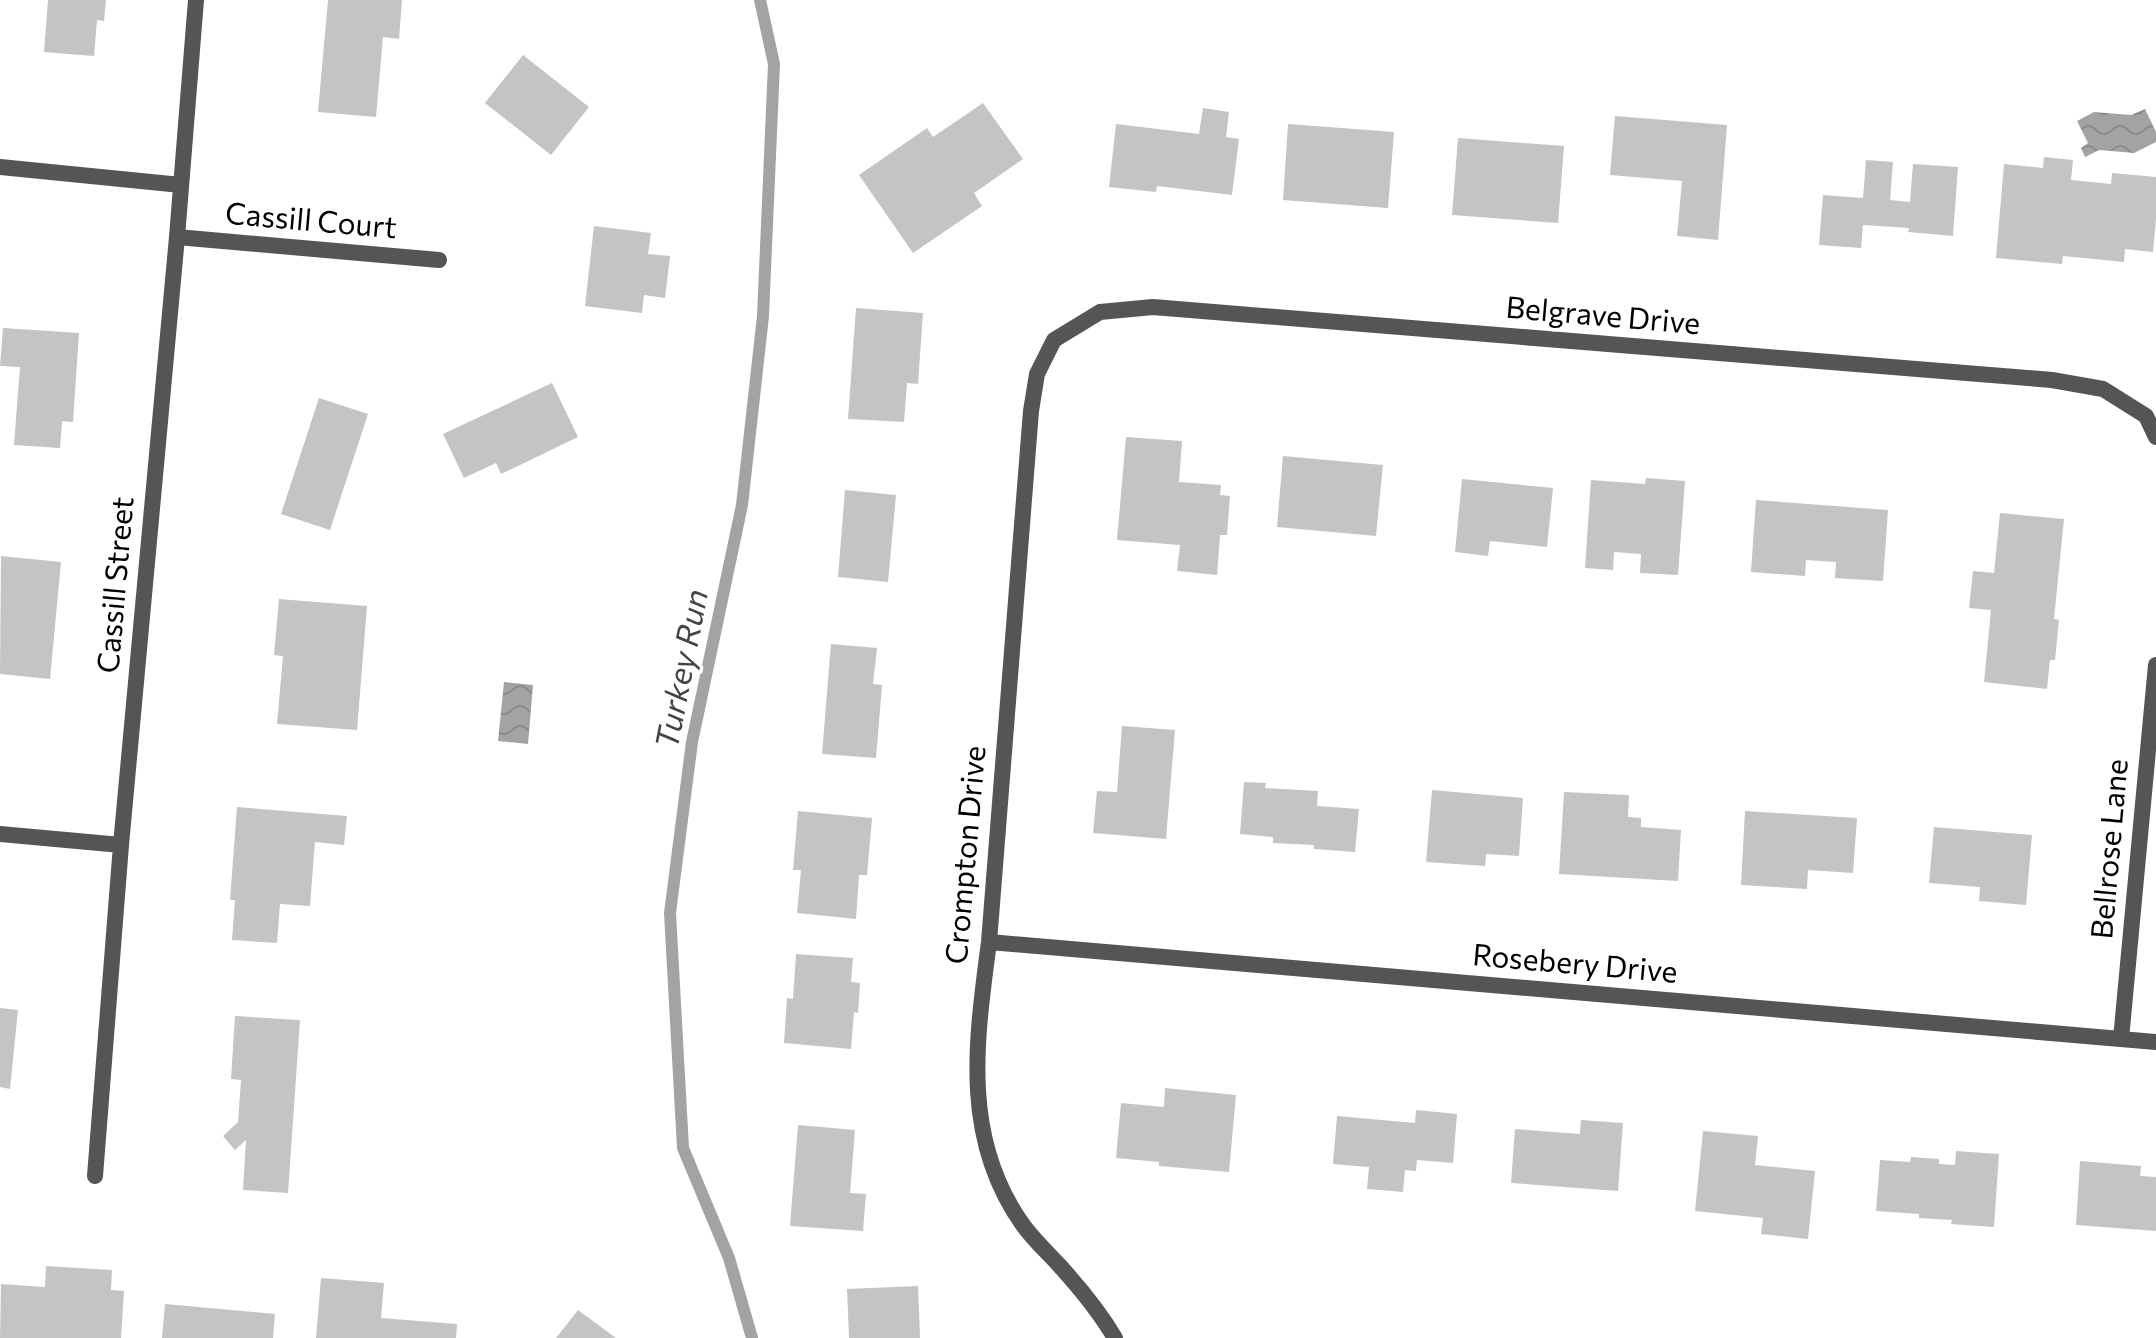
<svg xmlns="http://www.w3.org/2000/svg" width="2156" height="1338" font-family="Commissioner,sans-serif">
<defs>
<pattern id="water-waves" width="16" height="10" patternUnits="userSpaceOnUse" patternTransform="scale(2)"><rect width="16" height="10" fill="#a3a3a3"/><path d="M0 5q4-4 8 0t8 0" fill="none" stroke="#8b8b8b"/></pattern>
</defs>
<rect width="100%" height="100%" fill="#fff"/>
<path fill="url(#water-waves)" d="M2145,109L2156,132V142L2134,153L2099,150L2085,157L2081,148L2088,143L2077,121L2094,112L2131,115Z
M504,682L533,685L528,744L498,741Z"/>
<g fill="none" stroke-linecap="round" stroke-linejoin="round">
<path stroke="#a3a3a3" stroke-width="12" d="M752,1338L729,1258L683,1148L670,913L692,742L742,505L763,316L774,64L760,0"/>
</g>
<path fill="#c4c4c4" d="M48,0H106L104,21L97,20L94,56L44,52Z
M328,0H402L399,39L383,37L376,117L318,112Z
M523,55L589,107L551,155L485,103Z
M983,103L1023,159L974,193L982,206L913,253L859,175L927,128L933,137Z
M1203,108L1229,112L1226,137L1239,139L1232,195L1157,186L1156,192L1109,187L1116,124L1199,134Z
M1615,116L1727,125L1718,240L1677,236L1682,181L1610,175Z
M1288,124L1394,132L1388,208L1283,200Z
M1458,138L1564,146L1558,223L1452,215Z
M2044,157L2073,160L2071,180L2111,184L2112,173L2156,177V219L2153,252L2125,249L2124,262L2063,256L2062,264L1996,258L2004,164L2043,168Z
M1866,160L1893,162L1890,200L1910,202L1913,164L1958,167L1953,236L1908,232L1909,228L1863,225L1861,248L1819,245L1823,195L1863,198Z
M594,226L651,233L648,254L670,256L665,298L644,295L642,313L585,306Z
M856,308L923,313L918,384L907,383L904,422L848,419Z
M3,328L79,333L73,422L62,421L60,448L14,445L20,367L0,366Z
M552,383L578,437L501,474L496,463L464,478L443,434Z
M319,398L368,414L330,530L281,514Z
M1126,437L1182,441L1179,482L1221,485L1220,495L1230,496L1227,535H1220L1217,575L1177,571L1180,545L1117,540Z
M1283,456L1383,465L1376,536L1277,527Z
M1646,478L1685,481L1678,575L1640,573L1641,554L1614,552L1613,570L1585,568L1591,480L1645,484Z
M1462,479L1553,488L1547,547L1490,541L1488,556L1455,552Z
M845,490L896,495L888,582L838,577Z
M1756,500L1888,510L1883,581L1835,578L1836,562L1806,560L1805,576L1751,572Z
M2000,513L2064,519L2054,619L2059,620L2055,660H2050L2047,689L1984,682L1991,610L1969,608L1973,571L1994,573Z
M1,556L61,562L50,679L0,674Z
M279,599L367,606L357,730L277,724L283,656L274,655Z
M831,644L877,648L873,684L882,685L876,758L822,754Z
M1122,726L1175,730L1166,839L1093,833L1097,791L1117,792Z
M1244,782L1266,783L1265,788L1318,791L1317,806L1359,809L1355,852L1314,849V845L1273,843V837L1240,834Z
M1432,790L1523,798L1519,856L1486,854L1485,866L1426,862Z
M1564,792L1629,795L1628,817L1641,818V827L1681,830L1678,881L1559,874Z
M237,807L347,816L344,845L315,842L310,906L280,904L277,943L232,940L235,900H230Z
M798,811L872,818L867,875H859L856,919L797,913L801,870H793Z
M1745,811L1857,818L1853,873L1808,870L1807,889L1741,885Z
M1934,827L2032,835L2026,905L1979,901L1980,887L1929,883Z
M796,954L853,958L851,982L860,983L858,1013L854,1012L851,1049L784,1043L787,998L793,999Z
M0,1008L18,1010L10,1089L0,1087Z
M235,1016L300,1020L288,1193L243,1190L246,1140L235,1150L223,1136L238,1122L241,1080L231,1079Z
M1165,1088L1236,1095L1229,1172L1159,1166V1162L1116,1158L1121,1103L1164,1107Z
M1416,1110L1457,1114L1453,1163L1417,1160L1416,1171L1405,1170L1403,1192L1367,1189L1369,1167L1333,1164L1337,1116L1415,1123Z
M1581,1120L1623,1123L1618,1191L1511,1183L1515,1129L1580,1134Z
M798,1125L855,1130L850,1193L866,1194L863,1231L790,1226Z
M1703,1131L1758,1136L1755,1165L1815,1171L1808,1239L1761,1234L1763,1218L1695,1211Z
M1956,1151L1999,1154L1994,1227L1951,1224L1952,1220L1919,1218V1214L1876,1211L1880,1160L1910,1162L1911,1157L1939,1159V1164L1955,1165Z
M2080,1161L2141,1166L2140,1176L2156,1177V1231L2076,1225Z
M46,1266L112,1270L111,1290L124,1291L121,1338H0L1,1284L45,1287Z
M321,1278L384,1283L381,1318L457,1324L456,1338H316Z
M918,1286L920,1338H849L847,1289Z
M165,1304L275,1314L273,1338H162Z
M578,1310L616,1338H556Z"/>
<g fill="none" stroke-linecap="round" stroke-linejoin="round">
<path stroke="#555" stroke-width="16" d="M0,167L181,185
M177,237L439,260
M0,834L121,845
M989,942L2156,1042
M2121,1039L2156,665
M95,1176L121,845L177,237L196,0
M1115,1338C1099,1311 1080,1288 1059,1265C1047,1252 1033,1239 1023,1225C961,1138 976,1041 989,942L1031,411L1037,374L1054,340L1100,312L1153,307L2052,380L2103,389L2146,416L2156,437"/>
</g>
<g text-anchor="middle" stroke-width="7" stroke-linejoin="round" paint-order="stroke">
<g font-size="30" fill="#000" stroke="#fff">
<text transform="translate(311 221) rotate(5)" y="10">Cassill Court</text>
<text transform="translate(1603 316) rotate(5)" y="10">Belgrave Drive</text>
<text transform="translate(116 585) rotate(-85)" y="10">Cassill Street</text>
<text transform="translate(2110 849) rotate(-85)" y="10">Bellrose Lane</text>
<text transform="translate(966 855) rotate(-85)" y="10">Crompton Drive</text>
<text transform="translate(1575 964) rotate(5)" y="10">Rosebery Drive</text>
</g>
<g font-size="32" font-style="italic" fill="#444" stroke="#fff">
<text transform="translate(682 669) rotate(-79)" y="11">Turkey Run</text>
</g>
</g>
</svg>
